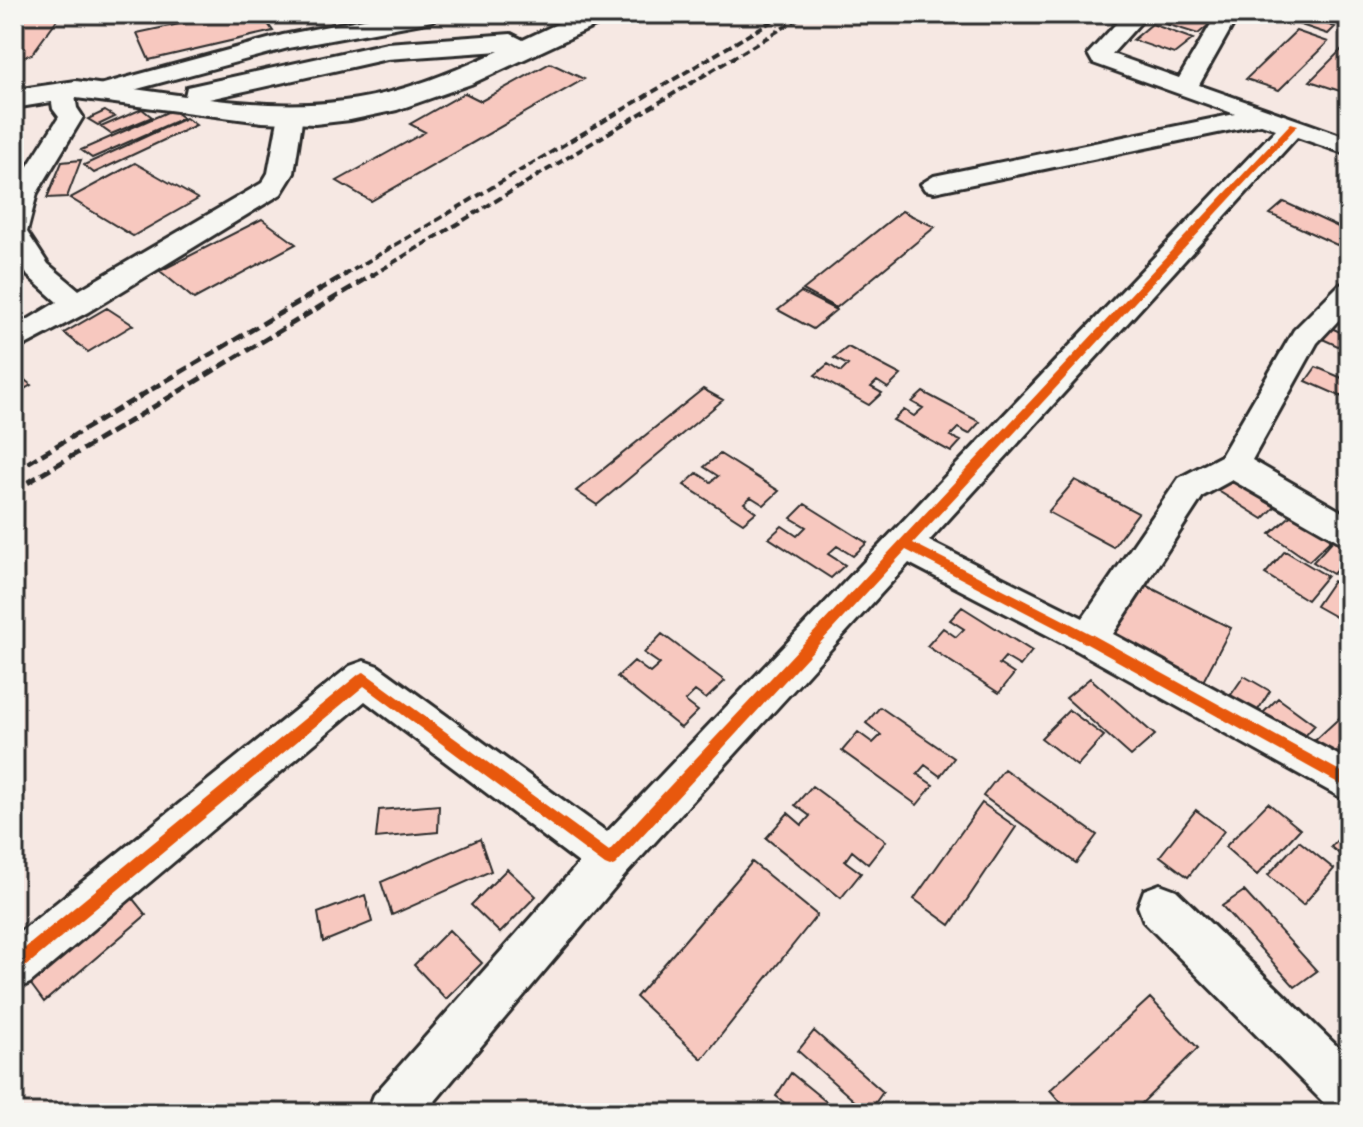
<svg xmlns="http://www.w3.org/2000/svg" width="1363" height="1127" font-family="Mali,sans-serif">
<rect width="100%" height="100%" fill="#f6e8e3"/>
<filter id="ink" filterUnits="userSpaceOnUse"><feTurbulence type="fractalNoise" baseFrequency=".0125" numOctaves="2"/><feDisplacementMap in="SourceGraphic" scale="16" xChannelSelector="R" yChannelSelector="G"/><feConvolveMatrix kernelMatrix="1 2 1 2 8 2 1 2 1" color-interpolation-filters="sRGB"/></filter>
<g filter="url(#ink)">
<path fill="#f7c8bf" stroke="#2b2b2b" stroke-width="2" d="M14,14H61L32,54L14,60Z
M226,14H261L273,31L149,60L137,33Z
M503,14H535L520,22Z
M1178,14H1208L1218,17L1198,34L1166,24Z
M1284,14H1295L1335,27L1328,34L1280,18Z
M1152,24L1193,39L1174,54L1133,40Z
M1296,31L1328,42L1279,90L1246,79Z
M1345,46L1349,47V94L1310,81Z
M550,63L584,79L371,201L337,181L425,132L410,124L465,93L481,101Z
M142,109L152,117L111,134L101,127Z
M172,110L183,118L92,158L81,150Z
M105,111L115,117L98,125L88,119Z
M186,118L196,125L94,173L84,165Z
M81,160L67,197L47,198L62,162Z
M135,163L198,199L133,236L70,198Z
M1284,202L1349,232V234L1337,245L1270,214Z
M902,211L935,227L836,308L803,290Z
M262,219L296,244L194,299L160,271Z
M801,292L836,310L813,329L778,310Z
M107,308L133,325L88,352L64,333Z
M1327,326L1349,336V351L1318,337Z
M848,347L901,375L888,388L877,381L871,387L882,393L869,405L815,375L828,364L841,372L848,365L834,358Z
M1316,367L1349,381V400L1306,381Z
M14,371L31,385L14,395Z
M703,389L723,400L597,505L576,491Z
M923,392L980,422L969,434L958,428L950,436L961,441L951,452L893,420L904,410L914,416L923,408L912,402Z
M720,454L779,491L764,505L751,497L744,503L756,512L743,523L684,485L697,473L711,482L718,476L704,467Z
M1227,473L1278,504L1263,519L1212,487Z
M1075,480L1138,513L1113,547L1048,512Z
M805,504L867,543L853,556L837,546L828,554L845,565L831,578L769,538L782,526L797,536L806,527L791,518Z
M1295,512L1334,537L1309,561L1270,534Z
M1334,539L1349,549V556L1333,574L1313,562Z
M1285,551L1327,576L1307,600L1265,574Z
M1135,580L1231,628L1198,691L1099,639Z
M1333,581L1349,590V608L1341,620L1316,606Z
M962,607L1032,651L1020,666L1005,657L999,664L1014,674L999,693L927,646L943,628L956,637L964,629L950,620Z
M662,634L725,681L706,699L695,691L685,701L698,711L681,728L617,677L634,661L650,673L660,664L644,653Z
M1244,676L1270,691L1253,718L1226,702Z
M1090,678L1155,735L1131,756L1066,698Z
M1278,698L1315,725L1297,745L1259,717Z
M880,707L954,758L940,776L925,765L917,774L933,785L917,805L842,751L858,732L873,743L881,735L866,723Z
M1349,709V778L1309,746Z
M1069,710L1104,736L1077,766L1041,738Z
M1004,769L1097,835L1076,863L983,796Z
M812,786L886,841L868,864L852,851L845,861L861,873L841,898L766,838L788,813L802,825L810,816L795,805Z
M982,803L1016,827L950,925L914,899Z
M1268,803L1300,829L1257,875L1225,847Z
M439,805L438,832L376,838L379,810Z
M1196,810L1224,831L1188,877L1160,856Z
M1349,827V862L1331,847Z
M480,839L491,871L392,915L381,882Z
M1299,841L1334,869L1303,905L1268,875Z
M752,862L817,915L702,1059L636,997Z
M507,869L536,896L500,933L471,905Z
M1244,891L1317,971L1295,987L1222,906Z
M129,894L146,915L44,1002L27,979Z
M365,895L372,922L323,942L318,913Z
M449,930L482,963L446,999L414,965Z
M1150,998L1198,1048L1132,1113H1070L1050,1090Z
M814,1031L883,1092L868,1113L798,1051Z
M791,1073L840,1113H797L776,1096Z"/>
<g fill="none" stroke-linecap="round" stroke-linejoin="round">
<defs>
<path id="minor" d="M389,14H443L432,21L288,48L104,98L92,91L96,86L283,35Z
M1125,14H1148L1112,54L1179,78L1217,14H1239L1199,85L1349,138V155L1297,137L929,541L1083,618L1179,478L1221,456L1294,330L1339,285L1349,283V309L1317,343L1252,460L1349,516V547L1232,480L1203,496L1113,634L1349,761V802L1076,650L909,563L625,875L425,1113H367L374,1095L579,863L365,701L30,983L14,990V937L350,666L364,661L378,666L607,832L1276,129L1261,124L934,192L925,190L921,184L934,176L1235,114L1093,63L1088,54Z
M62,83L74,90L77,108L83,117L37,193L27,232L48,264L79,290L262,183L268,173L279,115L291,108L303,115L294,173L281,194L88,312L14,351V328L57,302L28,276L14,255V188L59,117L53,109L50,90Z
M1160,884L1176,890L1349,1058V1113L1331,1110L1144,922L1138,906L1144,890Z"/>
<path id="major" d="M578,14H612L608,20L471,84L397,110L350,120L315,124L262,122L76,98L14,108V90L76,81L185,96L187,87L387,43L511,34L523,40ZM499,51C391,101 328,113 209,99L387,59Z"/>
</defs>
<use href="#minor" stroke="#2b2b2b" stroke-width="6"/>
<use href="#major" stroke="#2b2b2b" stroke-width="6"/>
<use href="#minor" fill="#f6f6f2" fill-rule="evenodd"/>
<use href="#major" fill="#f6f6f2" fill-rule="evenodd"/>
<path stroke="#2b2b2b" stroke-width="4" stroke-dasharray="8 4" stroke-linecap="butt" d="M343,276L777,18
M371,276L806,14"/>
<path stroke="#2b2b2b" stroke-width="5" stroke-dasharray="11 5" stroke-linecap="butt" d="M14,471L346,274
M14,491L374,274"/>
<defs>
<path id="cycleway" d="M1291,123L1298,125L913,543L1093,635L1349,776V789L1085,643L906,550L615,865L610,867L605,865L364,686L19,972L14,975V957L359,674L364,672L609,851Z"/>
</defs>
<use href="#cycleway" stroke="#f6f6f2" stroke-width="5"/>
<use href="#cycleway" fill="#e8590c" fill-rule="evenodd"/>
</g>
</g>
<rect width="1363" height="1127" fill="none" stroke="#f6f6f2" stroke-width="48"/>
<rect x="24" y="24" width="1315" height="1079" fill="none" stroke="#2b2b2b" stroke-width="3" filter="url(#ink)"/>
</svg>
